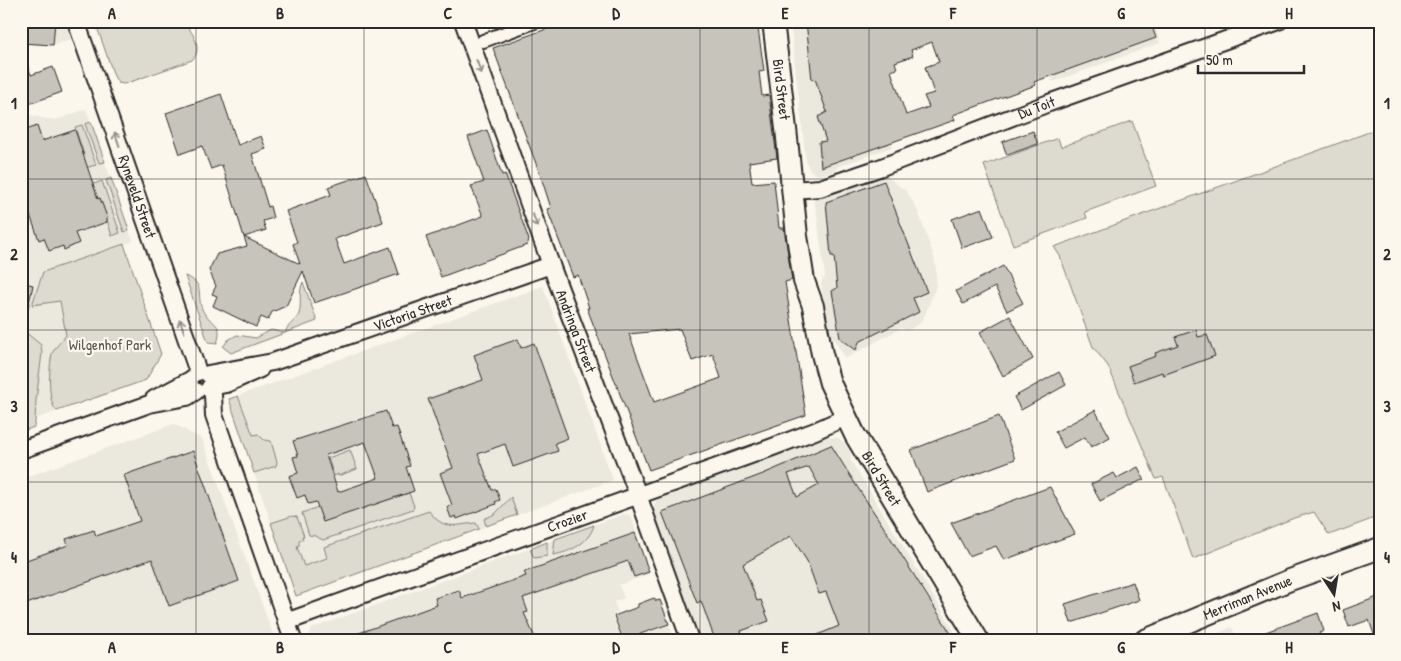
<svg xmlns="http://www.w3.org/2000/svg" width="1401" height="661" font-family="'Patrick Hand',sans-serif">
<rect width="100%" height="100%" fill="#fbf7ec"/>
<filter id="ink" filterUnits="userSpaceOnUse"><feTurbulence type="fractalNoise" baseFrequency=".02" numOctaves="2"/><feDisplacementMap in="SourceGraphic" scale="10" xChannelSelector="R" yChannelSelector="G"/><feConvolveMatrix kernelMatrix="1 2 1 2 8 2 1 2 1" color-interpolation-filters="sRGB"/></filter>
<g filter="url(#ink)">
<path fill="#ebe8de" d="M21,21H68L74,38L53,45L21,43Z
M790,21H806L853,37L892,147L837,167L835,171L825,174L817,175L810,170L806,162Z
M1032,21H1159L1155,23L1160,43L1053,82Z
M86,109L133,241L124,245L161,354L146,380L21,424V112L42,118L56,120Z
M881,175L889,178L907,192L917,209L934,257L936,269V286L925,315L919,324L907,331L901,328L845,359L835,340H830L821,283L825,276L816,209L814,202V200Z
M543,286L613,480L296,596L229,399Z
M174,424L202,439L275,640H21V479Z
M827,437L839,438L847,446L851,455L850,459L960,640H698L653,515L654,505L657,499L664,495Z
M624,514L629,515L632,519L650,574L619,585L624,598L614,602L618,612L612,615L622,640H311L309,633L313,628Z
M669,625L675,640H628Z
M1232,627L1237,640H1202Z"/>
<path fill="#dddad0" stroke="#84827e" d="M95,21H183C192,31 204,49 192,60L133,81L124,84L118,83L114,76Z
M1132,121L1156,186L1085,212L1087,218L1013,245L984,165L1058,138L1061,147Z
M91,122L105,162L99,163L85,124Z
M82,125L96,165L85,168L81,156L84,155L75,127Z
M1380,128V516L1329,535L1314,512L1294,518L1193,559L1163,477L1156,479L1108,366L1093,347L1060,256L1054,247Z
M111,178L129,230L124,232L106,180Z
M102,181L120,233L112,236L100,198L96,199L91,185Z
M124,244L161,354L146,380L57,411C47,403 49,367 52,354C54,348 62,341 66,335L60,301L32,305L43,272Z
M185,276C206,284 196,294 202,309C208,324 225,321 217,343L208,342Z
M303,282L317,321L231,353L223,347L228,340L237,335L256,338L271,330L285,333C287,325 296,321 299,314C302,303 298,292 303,282Z
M24,331L41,345L42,353L36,400L35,422L34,427L21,432V343Z
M238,396L253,435L258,434L264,440L271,441L277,462L276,466L254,473L229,399Z
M350,450L357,469L338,476V474L334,476L328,458Z
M409,493L414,506L413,509L323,540L315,536L309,535L302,513L318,507L323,521Z
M511,497L517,515L486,526L484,519L495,514Z
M429,511C444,531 454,525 476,523L479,529L296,596L271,523L292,516L297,517L304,536H302L303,539L299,541V546L297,547L304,566L327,558L324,547Z
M594,525C589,543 571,552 553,555L555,539Z
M547,542V556L534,558L530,549Z"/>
<path fill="#c7c4bc" stroke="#2b2b2b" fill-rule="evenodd" d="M21,21H55L53,45L21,43Z
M569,21H757L764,71L759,72L762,96L769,95L777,158L749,162L752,183L774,181L779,228H784L792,280L785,282L806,415L649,470L587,308H589L578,275L573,277L547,209L551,208L541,177L493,48ZM680,329L692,361L713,354L721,378L654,402L629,334Z
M806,21H1150L1156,38L1034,82L1036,85L953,115L955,120L821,167L819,142L826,141L818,117L827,112L815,79L812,80ZM932,42L939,62L925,67L934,93L924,96L929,107L906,115L891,71L897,69L895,62L913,56L911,50Z
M23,51L31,75L53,67L62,92L26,105L21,92V52Z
M221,94L238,145L261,136L266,149L252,154L268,207L270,206L273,218L263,221L266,230L244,237L222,165L211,169L202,146L180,154L166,113Z
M37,126L42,141L75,130L98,199L100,198L107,217V222L75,233L79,243L64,250L63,246L49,251L44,238L39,240L21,190V132Z
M487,130L502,175L505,174L529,240L527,245L441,277L426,237L483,216L471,186L484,182L468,137Z
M1033,131L1038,144L1007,155L1002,142Z
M366,174L383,222L335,239L344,264L390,247L399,274L314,303L303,271L286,306L272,312L268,320L261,317L256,327L213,306L217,296L212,294L216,286L209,270L217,254L247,246L244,237L300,264L293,244L297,242L286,211L331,195L328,187Z
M884,181L927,292L913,298L919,312L859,342L856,350L840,338L832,291L837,288L834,256H831L826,202Z
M982,208L993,237L962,248L952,219Z
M1003,266L1023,303L1007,311L995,287L963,304L956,291Z
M21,282L33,285L26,317H21Z
M1010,316L1033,359L1003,376L980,332Z
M1196,330L1198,337L1207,335L1215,356L1163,375L1162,372L1134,382L1128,366L1156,356L1155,353L1178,345L1175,337Z
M518,339L521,348L534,343L568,438L555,443L558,451L513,467L505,444L478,454L492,490L496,489L500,500L495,502L496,504L457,519L456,516L451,518L447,507L452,505L440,473L453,468L428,399L483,380L474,355Z
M1059,372L1066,385L1021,410L1014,397Z
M1095,410L1110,437L1091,447L1085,437L1064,448L1055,432Z
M386,411L392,428L397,427L410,466L406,467L414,491L323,522L316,502L308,504L305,495L297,498L289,476L298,473L293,457L298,456L293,441ZM365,442L378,478L338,492L326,455Z
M999,416L1015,459L927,492L911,450Z
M831,445L856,485L883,526L955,640H810V638L839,626L826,592L819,594L807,561L791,536L743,564L757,601L761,600L769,621L741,631L744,640H715L701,601L697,603L662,512L763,474ZM809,467L819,485L797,497L788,474Z
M193,451L239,581L169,606L152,559L21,606V562L68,545L66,539L94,530L96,536L140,521L124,475Z
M1138,467L1144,479L1100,501L1091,484L1114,473L1117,478Z
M1050,487L1075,534L1004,560L996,546L969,556L951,523Z
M635,533L649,572L634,577L628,561L523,598L528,612L524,613L536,640H345V638L437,605L435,598L459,590L462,598L526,576L524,572Z
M1133,582L1139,600L1071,623L1065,604Z
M1380,596V640H1376L1369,620L1349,627L1343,610Z
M654,598L656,601L660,600L669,624L623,640L614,616L638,607V604Z
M1318,613L1324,631L1319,633L1321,636L1311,640H1250L1249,638Z"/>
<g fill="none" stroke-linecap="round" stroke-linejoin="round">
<defs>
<path id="pedestrian" d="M483,41L537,21"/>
<g id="minor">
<path id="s1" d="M76,21L198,372"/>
<path id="s2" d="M463,21L555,276L638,495L690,640"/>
<path id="s3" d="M792,190L820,188L879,168L1049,103L1279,21"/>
<path id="s4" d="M208,374L273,362L551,265"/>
<path d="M210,387L226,384L260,369"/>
<path d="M210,388L213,395L214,415L293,640"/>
<path d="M154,399L190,380"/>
<path d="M21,450L149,404L187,397L196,391"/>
<path id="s5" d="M286,622L770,448L815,431L846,417"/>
</g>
<g id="tertiary">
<path id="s6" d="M773,21L786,129L797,236L804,281L813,306L822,354L830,383L855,435L978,640"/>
<path id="s7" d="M1145,640L1290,580L1380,548"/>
</g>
</defs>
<use href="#pedestrian" stroke="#2b2b2b" stroke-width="16"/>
<use href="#minor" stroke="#2b2b2b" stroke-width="20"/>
<use href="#tertiary" stroke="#2b2b2b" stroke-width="24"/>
<use href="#pedestrian" stroke="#fbf7ec" stroke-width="12"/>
<use href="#minor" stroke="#fbf7ec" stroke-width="16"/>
<use href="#tertiary" stroke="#fbf7ec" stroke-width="20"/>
</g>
<defs><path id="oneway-shaft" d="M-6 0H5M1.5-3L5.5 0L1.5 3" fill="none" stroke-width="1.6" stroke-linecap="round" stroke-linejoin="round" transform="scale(1.25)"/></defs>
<g stroke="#93918c">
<use href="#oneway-shaft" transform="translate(479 67) rotate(70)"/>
<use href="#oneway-shaft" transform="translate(117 139) rotate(-109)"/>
<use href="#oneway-shaft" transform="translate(535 220) rotate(70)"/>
<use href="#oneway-shaft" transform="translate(182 326) rotate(-109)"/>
</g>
</g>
<path fill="none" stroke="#2b2b2b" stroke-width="1" stroke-opacity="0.55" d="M196,21V640M364,21V640M532,21V640M700,21V640M869,21V640M1037,21V640M1205,21V640M21,179H1380M21,330H1380M21,482H1380"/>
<g text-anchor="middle" stroke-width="4.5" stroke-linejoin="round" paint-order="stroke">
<g font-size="15" fill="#2b2b2b" stroke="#fbf7ec">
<text dy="5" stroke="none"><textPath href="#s6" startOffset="69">Bird Street</textPath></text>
<text dy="5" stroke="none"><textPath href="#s3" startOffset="259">Du Toit</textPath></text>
<text dy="5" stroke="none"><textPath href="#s1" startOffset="186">Ryneveld Street</textPath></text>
<text dy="5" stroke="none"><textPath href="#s4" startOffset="214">Victoria Street</textPath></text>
<text dy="5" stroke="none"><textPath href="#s2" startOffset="330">Andringa Street</textPath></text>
<text dy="5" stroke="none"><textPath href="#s6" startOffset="476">Bird Street</textPath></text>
<text dy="5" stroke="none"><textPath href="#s5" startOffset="299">Crozier</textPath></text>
<text dy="5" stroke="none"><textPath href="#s7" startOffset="111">Merriman Avenue</textPath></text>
</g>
<g font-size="15" fill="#585754" stroke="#fbf7ec">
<text x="110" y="350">Wilgenhof Park</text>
</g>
</g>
<rect width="1401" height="661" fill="none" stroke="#fbf7ec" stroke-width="55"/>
<g transform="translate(1334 594) rotate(168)" stroke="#fbf7ec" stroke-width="4" paint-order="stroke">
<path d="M0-4L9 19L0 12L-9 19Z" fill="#2b2b2b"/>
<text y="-8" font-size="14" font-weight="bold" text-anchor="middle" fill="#2b2b2b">N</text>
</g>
<path d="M1198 65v8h106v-8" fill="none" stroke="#2b2b2b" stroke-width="2.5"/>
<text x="1206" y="65" font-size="15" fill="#2b2b2b" stroke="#fbf7ec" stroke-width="4" paint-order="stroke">50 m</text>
<rect x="28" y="28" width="1346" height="606" fill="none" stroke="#2b2b2b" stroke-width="2"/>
<g font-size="16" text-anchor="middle" font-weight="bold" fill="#2b2b2b">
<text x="112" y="19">A</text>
<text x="280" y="19">B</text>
<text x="448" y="19">C</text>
<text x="616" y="19">D</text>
<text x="785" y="19">E</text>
<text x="953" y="19">F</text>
<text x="1121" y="19">G</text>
<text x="1289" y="19">H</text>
<text x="14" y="109">1</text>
<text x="1387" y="109">1</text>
<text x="14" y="260">2</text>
<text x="1387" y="260">2</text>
<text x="14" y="412">3</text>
<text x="1387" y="412">3</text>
<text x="14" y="563">4</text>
<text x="1387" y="563">4</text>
<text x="112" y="653">A</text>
<text x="280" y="653">B</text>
<text x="448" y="653">C</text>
<text x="616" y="653">D</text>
<text x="785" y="653">E</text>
<text x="953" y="653">F</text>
<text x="1121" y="653">G</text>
<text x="1289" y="653">H</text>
</g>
</svg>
